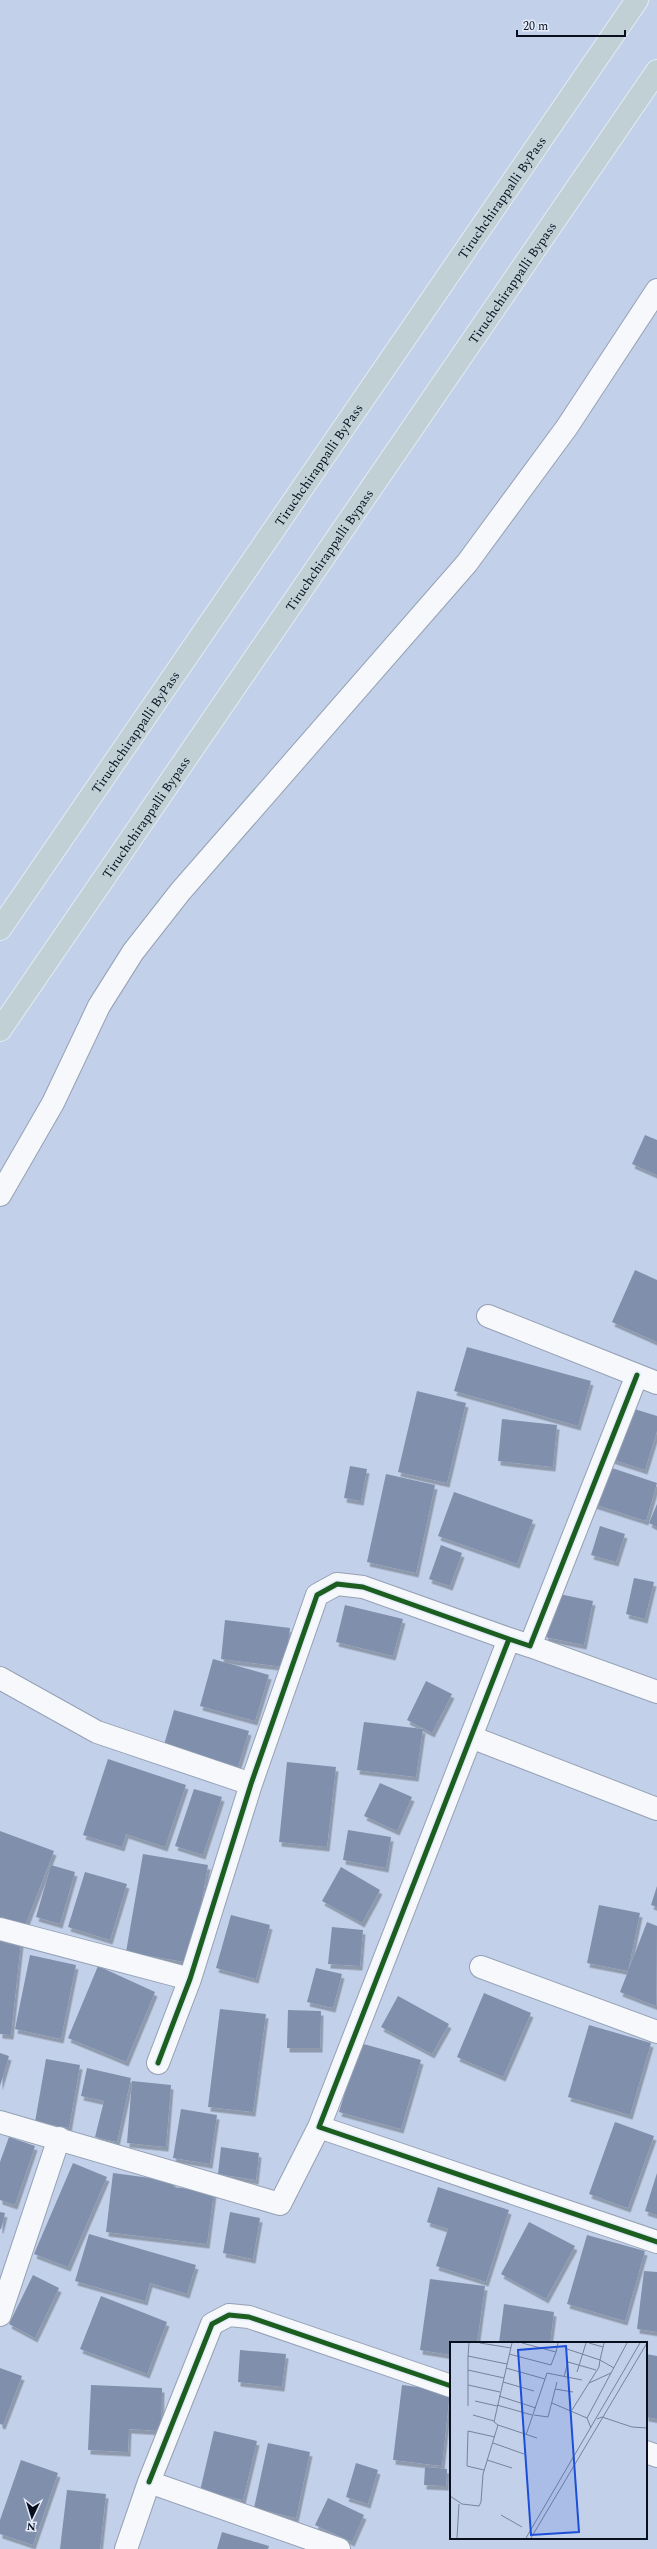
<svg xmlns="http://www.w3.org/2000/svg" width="657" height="2549" font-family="Spectral,serif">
<defs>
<filter id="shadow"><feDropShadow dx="2.5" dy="4.5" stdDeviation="0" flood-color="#0004"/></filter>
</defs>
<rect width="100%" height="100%" fill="#c2d0e9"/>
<path fill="#808fab" filter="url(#shadow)" d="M645,1135L657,1140V1175L632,1164Z
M635,1270L657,1280V1342L612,1322Z
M467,1347L591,1381L578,1426L454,1391Z
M417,1391L466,1403L447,1483L398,1472Z
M628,1407L657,1416V1431L645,1470L611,1459Z
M502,1419L557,1425L553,1467L498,1461Z
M603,1465L657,1483L646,1521L590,1503Z
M350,1466L367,1469L361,1501L344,1498Z
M386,1474L435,1485L416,1573L367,1562Z
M454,1492L533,1520L517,1564L438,1536Z
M657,1504V1527L649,1523Z
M600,1526L625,1534L616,1562L591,1555Z
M441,1545L462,1553L450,1586L429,1579Z
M634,1578L654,1582L645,1619L626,1614Z
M554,1593L593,1601L584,1645L545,1637Z
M345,1605L403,1619L393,1656L336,1642Z
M225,1620L290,1628L285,1667L221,1659Z
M213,1659L269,1675L255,1721L200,1706Z
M426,1681L452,1694L432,1733L407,1720Z
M174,1710L249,1731L238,1767L164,1745Z
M364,1722L423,1729L416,1777L357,1770Z
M108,1759L186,1785L165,1847L126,1834L122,1847L83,1835Z
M287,1762L336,1767L327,1847L279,1842Z
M380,1783L412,1797L397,1831L364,1816Z
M194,1789L222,1797L203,1855L175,1846Z
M348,1830L391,1837L386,1868L343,1860Z
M0,1831L54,1851L25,1926L0,1917Z
M143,1854L208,1865L191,1963L126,1952Z
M51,1865L75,1872L60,1924L36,1917Z
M341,1867L380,1890L362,1923L322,1901Z
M85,1872L127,1884L110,1940L68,1927Z
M657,1886V1907L651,1905Z
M599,1905L640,1913L628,1971L587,1963Z
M231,1915L270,1925L256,1979L216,1968Z
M647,1922L657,1926L656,2006L620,1992Z
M332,1927L363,1930L360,1966L328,1964Z
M0,1940L21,1942L11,2035L0,2034Z
M30,1955L76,1965L61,2039L15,2029Z
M98,1966L155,1992L126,2062L68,2038Z
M316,1968L342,1974L333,2008L307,2002Z
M484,1993L531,2013L503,2077L457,2057Z
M398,1996L449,2024L432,2054L381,2027Z
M220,2009L266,2014L253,2112L208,2107Z
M288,2010L321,2011L320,2048H287Z
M589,2025L651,2043L630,2115L568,2097Z
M360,2043L421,2060L401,2129L339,2112Z
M0,2053L9,2056L0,2086Z
M46,2059L80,2065L69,2128L35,2122Z
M87,2068L131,2078L117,2142L95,2137L104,2101L81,2096Z
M132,2081L171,2085L166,2147L127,2143Z
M181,2109L217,2115L210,2164L173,2158Z
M615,2122L654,2136L628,2208L589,2194Z
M9,2137L35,2146L15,2205L0,2200V2162Z
M221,2147L259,2153L256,2180L218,2174Z
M73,2163L107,2177L68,2267L34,2254Z
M113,2173L173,2181V2187L214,2192L207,2244L106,2232Z
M657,2173V2215L645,2211Z
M438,2187L509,2210L486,2282L436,2266L448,2229L427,2222Z
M0,2212L5,2213L1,2229H0Z
M230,2212L260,2218L253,2259L223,2253Z
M529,2222L575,2246L546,2299L501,2274Z
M89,2234L196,2265L187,2294L150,2283L145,2301L75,2281Z
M587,2235L645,2251L625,2321L567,2304Z
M644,2271L657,2272V2332L637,2329Z
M33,2275L59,2288L35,2338L9,2324Z
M430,2279L485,2286L477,2343H451V2355L420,2350Z
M101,2296L167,2322L147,2374L80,2349Z
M504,2304L554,2312L550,2343H499Z
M240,2350L286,2354L282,2387L238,2382Z
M646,2354L657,2356V2419L646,2417Z
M0,2368L22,2376L3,2425L0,2424Z
M91,2385L162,2388L161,2431L129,2429L128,2452L88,2450Z
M402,2385L450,2391L442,2466L393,2460Z
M214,2431L257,2441L243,2500L200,2491Z
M268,2443L310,2452L296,2518L254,2508Z
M21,2460L58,2473L33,2545L0,2534V2520Z
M356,2463L378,2470L368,2504L346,2497Z
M425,2467L447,2469L446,2486L424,2485Z
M67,2490L106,2494L100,2549H60Z
M328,2498L364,2515L352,2542L315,2525Z
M222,2532L269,2546L268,2549H217Z"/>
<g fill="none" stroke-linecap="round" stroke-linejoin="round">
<defs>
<path id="minor" d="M0,1195L53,1103L99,1006L133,952L180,892L467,563L567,427L657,290
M488,1316L657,1383
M637,1375L530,1646L509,1639L319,2127L657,2242
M530,1646L657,1692
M0,1678L97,1732L251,1784
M471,1737L657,1809
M0,1929L190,1979
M481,1967L657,2032
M158,2063L190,1979L251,1784L317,1595L337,1584L363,1587L509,1639
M0,2122L280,2204L319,2127
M0,2315L59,2138
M646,2452L657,2456
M149,2482L212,2324L229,2315L249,2317L451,2386
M126,2549L149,2482L339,2549"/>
<g id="highway">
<path id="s1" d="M0,929L637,0"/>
<path id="s2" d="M0,1030L657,71"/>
</g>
</defs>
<use href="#minor" stroke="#95a1b4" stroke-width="24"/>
<use href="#highway" stroke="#e4eaf5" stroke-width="24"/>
<use href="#minor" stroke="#f6f8fc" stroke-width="22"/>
<use href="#highway" stroke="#c1d0d5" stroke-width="22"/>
<defs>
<path id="cycleway" d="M637,1375L530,1646L509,1639L319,2127L657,2242
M158,2063L190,1979L251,1784L317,1595L337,1584L363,1587L509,1639
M149,2482L212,2324L229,2315L249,2317L451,2386"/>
</defs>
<use href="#cycleway" stroke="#e4ecfa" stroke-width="8"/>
<use href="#cycleway" stroke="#1b5e20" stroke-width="5"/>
</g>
<g text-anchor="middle" stroke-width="4" stroke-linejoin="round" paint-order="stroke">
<g font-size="13" fill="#081020" stroke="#e4ecfa">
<text dy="5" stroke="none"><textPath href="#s1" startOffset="887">Tiruchchirappalli ByPass</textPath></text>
<text dy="5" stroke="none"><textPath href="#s2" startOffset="906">Tiruchchirappalli Bypass</textPath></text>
<text dy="5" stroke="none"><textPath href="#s1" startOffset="563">Tiruchchirappalli ByPass</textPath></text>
<text dy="5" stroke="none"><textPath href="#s2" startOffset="582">Tiruchchirappalli Bypass</textPath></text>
<text dy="5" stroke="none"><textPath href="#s1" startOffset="239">Tiruchchirappalli ByPass</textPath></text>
<text dy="5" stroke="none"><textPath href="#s2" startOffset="258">Tiruchchirappalli Bypass</textPath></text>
</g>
</g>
<g transform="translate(450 2342)">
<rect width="197" height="197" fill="#c2d0e9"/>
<path fill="none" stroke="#788399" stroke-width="1" d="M19,1L18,14L57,22M30,1L61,6M72,1L106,10L108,1M139,1L153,5M117,7L150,18L154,1M59,12L101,23L106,10M18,14V28L54,36M150,18L164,26M56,26L95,37L76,93M18,28V43L50,50M127,30L136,1M114,35L118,20L146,28M95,37L97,31L132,38M53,40L84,49M139,41L161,31M18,43V64M105,47L123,50M49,54L86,66M25,59L47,64M102,61L137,76M47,63L82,73M122,68L149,25L150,18M23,73L44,79M84,73L98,75L107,40M147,77L152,75L182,85L197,86M48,83L87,96M141,86L137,76L177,1M43,101L74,112M37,118L62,126M34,128L17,124L18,89L45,95M0,154L12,162L29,164L31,160L33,132L48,83L44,80L62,1M51,173L72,185M7,196L9,162M76,196L190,1M81,196L197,1"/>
<path fill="#1d4ed8" fill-opacity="0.15" stroke="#1d4ed8" stroke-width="2" d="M116,4L129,190L81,193L68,8Z"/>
<rect width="197" height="197" fill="none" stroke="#081020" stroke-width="2"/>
</g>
<g transform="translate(32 2517) rotate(184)" stroke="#e4ecfa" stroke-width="3" paint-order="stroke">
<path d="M0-3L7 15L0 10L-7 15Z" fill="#081020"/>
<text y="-6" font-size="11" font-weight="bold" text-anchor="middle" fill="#081020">N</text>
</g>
<path d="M517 30v6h108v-6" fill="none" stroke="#081020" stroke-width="2"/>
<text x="523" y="30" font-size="12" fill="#081020" stroke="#e4ecfa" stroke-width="3" paint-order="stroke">20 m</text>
</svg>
